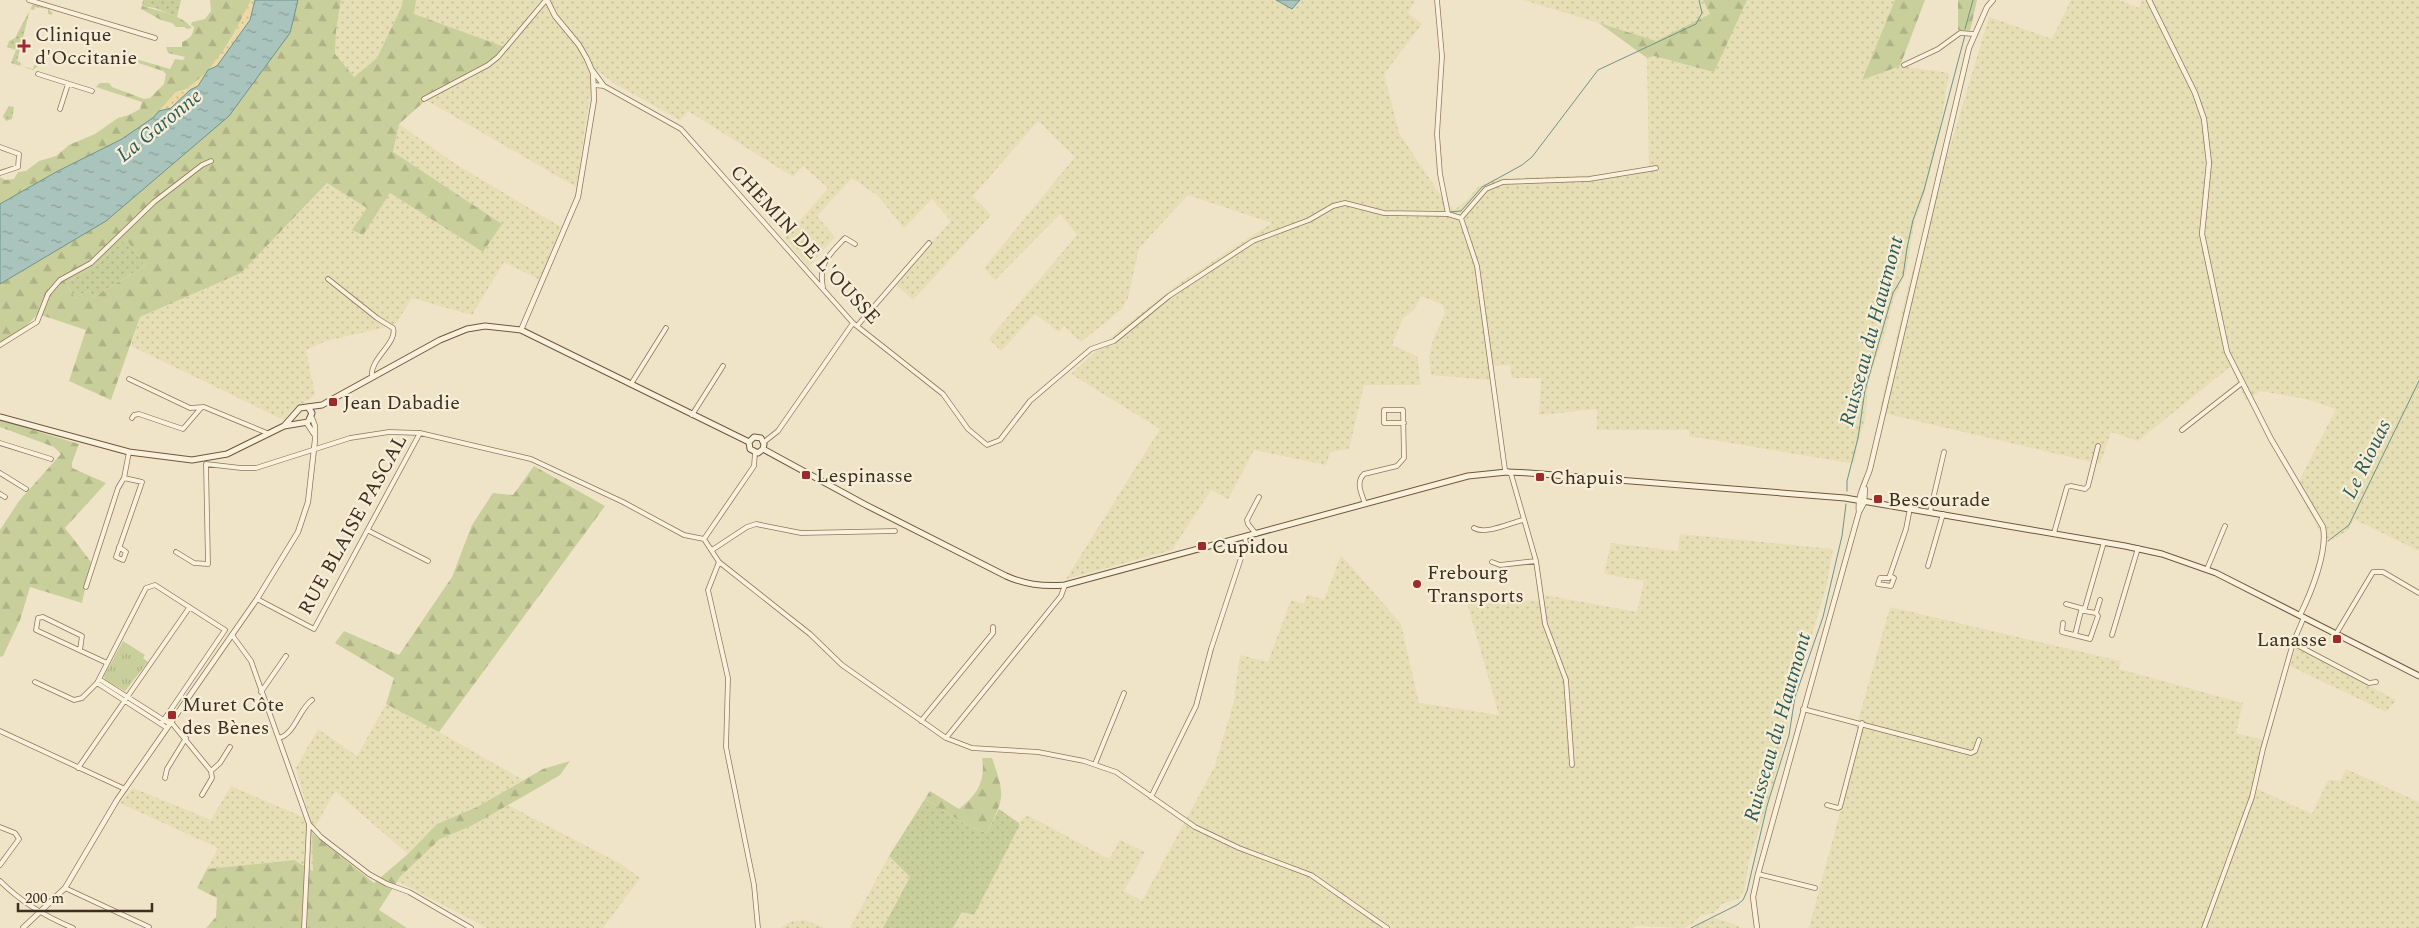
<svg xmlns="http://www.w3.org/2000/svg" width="2419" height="928" font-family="Spectral,serif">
<defs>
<pattern id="farmland-dots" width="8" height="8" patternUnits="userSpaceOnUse" patternTransform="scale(1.25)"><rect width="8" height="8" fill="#e6deb5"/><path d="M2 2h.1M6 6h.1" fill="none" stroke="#c6bf9b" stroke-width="1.8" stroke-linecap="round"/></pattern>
<pattern id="grass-dots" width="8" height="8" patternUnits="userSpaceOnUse" patternTransform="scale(1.25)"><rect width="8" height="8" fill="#c9cf9b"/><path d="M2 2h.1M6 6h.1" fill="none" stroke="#aeb285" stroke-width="1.8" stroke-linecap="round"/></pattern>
<pattern id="forest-firs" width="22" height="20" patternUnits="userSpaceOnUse" patternTransform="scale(1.25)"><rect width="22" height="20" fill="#c9cf9b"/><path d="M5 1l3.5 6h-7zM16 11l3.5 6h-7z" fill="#aeb285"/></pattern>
<pattern id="sand-dots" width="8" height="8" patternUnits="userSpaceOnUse" patternTransform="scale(1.25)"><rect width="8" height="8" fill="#ecd9a5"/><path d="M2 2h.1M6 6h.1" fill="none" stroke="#cbbb8e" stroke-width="1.8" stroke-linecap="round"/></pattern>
<pattern id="park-tufts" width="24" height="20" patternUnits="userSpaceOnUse" patternTransform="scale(1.25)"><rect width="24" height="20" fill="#c9cf9b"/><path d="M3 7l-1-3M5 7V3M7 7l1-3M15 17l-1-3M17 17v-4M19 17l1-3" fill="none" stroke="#aeb285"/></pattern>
<pattern id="water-ripples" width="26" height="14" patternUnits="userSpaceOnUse" patternTransform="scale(1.25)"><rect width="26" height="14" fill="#a9c4bc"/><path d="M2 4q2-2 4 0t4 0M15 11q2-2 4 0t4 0" fill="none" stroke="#8ba098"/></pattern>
</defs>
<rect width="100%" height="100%" fill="#f0e4c8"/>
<path fill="url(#farmland-dots)" d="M341,0H403L401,8L377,58L354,77L335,54L336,31Z
M416,0H1415L1408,13L1422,24L1384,74L1399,133L1441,196L1454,210L1466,201L1477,188L1494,179L1596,175L1649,168L1647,58L1654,56L1713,71L1747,0H1895L1862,79L1900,66L1949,73L1938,139L1923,199L1915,220L1906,272L1893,301L1886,331L1868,382L1866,417L1857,445L1855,462L1849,463L1689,436V430H1597V409L1539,415L1541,378H1512L1510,365L1491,366L1490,380L1431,375L1429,357L1433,340L1445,313L1443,305L1421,296L1415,309L1403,318L1392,345L1417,356L1421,385H1364L1349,449L1330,452L1326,465L1254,450L1228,499L1211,490L1172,550L1066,579L1160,429L1071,374L1117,332L1181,282L1272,223L1188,195L1139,248L1128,298L1122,309L1081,342L1064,326L1059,332L1035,314L1001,351L989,339L1077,235L1060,214L995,280L984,268L1075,157L1038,121L973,196L991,215L913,300L895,284L951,221L932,199L904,228L878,196L852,178L817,216L835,237L808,267L785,238L828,188L803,166L793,177L688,111L680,120L615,84L594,68L576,187L426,100L414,14Z
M1524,0H1703L1710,14L1656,41Z
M2071,0H2119L2139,8L2142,0H2419V551L2354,519L2348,530L2333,540L2323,537L2296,487L2336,409L2306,399L2260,391L2246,401L2231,366L2138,441L2111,432L2100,464L1887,414L1880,409L1908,287L1989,17L2052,39Z
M399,124L457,165L561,227L540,280L504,262L472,315L412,298L395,325L326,341L306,350L315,395L290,412L284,420L131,346L140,317L241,273L327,183L367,208L353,230L362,235L390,193L483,252L501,224L393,153Z
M1680,534L1833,549L1826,588L1791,704L1788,725L1772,790L1749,861L1744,890L1739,899L1722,904L1714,913L1700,916L1691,925L1684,928L1638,926L1633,928H953L1019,823L1027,815L1109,859L1120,840L1145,852L1124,891L1142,901L1215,766L1234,701L1240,655L1268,662L1291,600L1304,604L1307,594L1324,600L1341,555L1401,624L1419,703L1499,715L1466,599L1545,601V595L1637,612L1644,581L1604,574L1611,543L1678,551Z
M1890,607L2121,661L2119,669L2243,703L2236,733L2264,740L2255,788L2312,814L2328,780L2340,781L2346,769L2419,802V928H1809L1862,730L1856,728Z
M2296,648L2396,700L2386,712L2290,666Z
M386,704L439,732L523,780L477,807L437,824L408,854L335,791L312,833L314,871L294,860L207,869L218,848L120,803L133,788L211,820L231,786L303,817L308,812L296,768L318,729L357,756Z
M508,805L621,864L640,878L603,928H487L397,881L440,839Z
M889,856L910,877L883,928H850Z
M1715,918L1739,926V928H1694L1701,922Z
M805,920L826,928H780L790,922Z"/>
<path fill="url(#grass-dots)" d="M143,0H181L177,17L155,8L142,6Z
M33,4L49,9L52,13V15L48,14V9L35,7L34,10L30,9L17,61L21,63L20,66L33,69L34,65L37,66L41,52L38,66L33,70L11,63L16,50L7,47L9,41L15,38Z
M9,106L14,107L12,119L6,121L3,116Z
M126,239L145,266L92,298L89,290L75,298L66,283L93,267Z
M925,799L970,827L987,833L999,809L1019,823V826L974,915L962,912L953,928H883L910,877L889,856Z"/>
<path fill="url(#forest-firs)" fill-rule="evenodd" d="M210,0H251C238,27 208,88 176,92L154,117L122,139L56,172L0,204V177L5,180L14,179L18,172L26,171L39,161L56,156L69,145L95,134L118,118L129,115L140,109L142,102L96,87L100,83H109L112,87L144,99L150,98L164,84L166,74L163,71L123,58L122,55L170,69L175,59L183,60L185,57L168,53L166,47H182V42C190,39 193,35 194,27L191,25L192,22L205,19L211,11Z
M298,0H341L336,31L335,54L354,77L377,58L401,8L403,0H416L414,14L510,49L426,100L399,124L393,152L502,224L483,252L390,193L363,235L352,230L367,208L327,183L241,273L140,317L111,400L69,381L86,330L38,314L23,329L0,342V284L106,221L290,33ZM126,239L145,266L92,298L89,290L75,298L66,283L93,267Z
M1703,0H1747L1714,72L1654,56L1647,58L1599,23L1656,41L1710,14Z
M1895,0H1925L1900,66L1862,80Z
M1958,0H1977L1970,31L1958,30Z
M142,6C158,11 181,14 192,28L187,29L184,27H176L172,23L161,20L141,9Z
M0,420L79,444L72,463V468L106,483L65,528L91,562L82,603L30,587L20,620L3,656L0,657V530L19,501L61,454L54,447L0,427Z
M534,466L605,506L439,732L386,704L394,678L335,643L344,631L399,655L452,577L472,525L493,493L513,495Z
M982,758H992C1005,796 1005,796 987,833L970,827L925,799L930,791L959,809C977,795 986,781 982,758Z
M570,761L560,775L531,792L471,826L440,839L400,877L379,910L407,928H206L216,917L217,898L197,888L207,869L294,860L313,871L312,833L374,883L408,854L437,824L477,807L543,769Z"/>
<path fill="url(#sand-dots)" d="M251,0H255L250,20L217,66L208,70L229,43Z
M207,72C203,84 172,110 159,111L176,92L184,91Z"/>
<path fill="url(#park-tufts)" d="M123,641L145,655L143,658L148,662L125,691L105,680L104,676Z"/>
<path fill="url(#water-ripples)" stroke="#6f938a" d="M255,0H298L290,33L229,116L106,221L0,284V204L56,172L122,139L154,117L159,111L171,108L190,90L198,86L208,70L217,66L250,20Z
M1276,0H1300L1292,9Z"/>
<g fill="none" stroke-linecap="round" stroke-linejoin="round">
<path stroke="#6f938a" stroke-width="1" d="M1965,29L1973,0
M1449,212L1461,211L1482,187L1522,165L1532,157L1598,70L1696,24L1702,13L1699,0
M1847,491V481L1858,438L1865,390L1893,293L1903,276L1907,248L1913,220L1924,190L1965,35
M2328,541L2349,525L2419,381
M1691,928L1737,905L1743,900L1747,891L1767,806L1789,735L1795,697L1823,617L1842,536L1846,504"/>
<defs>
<path id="minor" d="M29,0L155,38
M1437,0L1442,56L1437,134L1440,174L1448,214
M1904,65L1938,49L1960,33L1974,34
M593,71L604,86
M38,74L92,91
M594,85L604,86L681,129L853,323L943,394L968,429L987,445L1000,440L1030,401L1091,349L1114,341L1169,296L1253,241L1309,220L1333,206L1345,203L1384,213L1448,214L1461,218
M424,99L488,65L498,57L546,0
M60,109L68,84
M0,147L19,154L18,167L0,173
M1461,218L1477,266L1505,470L1511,474L1536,561L1545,624L1566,680L1572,765
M1461,218L1486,189L1503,182L1589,179L1656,168
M328,279L377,318L393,328C398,343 369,359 372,377
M823,287C818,263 830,254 845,238L855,244
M857,326L929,243
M0,345L37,322L48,294L60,280L91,263L154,202L202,165L211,161
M129,379L190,408L204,407L267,433
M631,384L666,328
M692,415L723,366
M132,418L134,415L139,414L183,429L201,408
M2182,430L2242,383
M764,442L778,431L853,323
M0,443L51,459
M755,453L754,466L704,539L719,562L708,590L728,678L726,747L754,885L758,928
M206,464L241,468H256L350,438L389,432L420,433L531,459L623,502L684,535L704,539
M0,473L26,489
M0,494L5,497
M1365,504C1362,494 1355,483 1364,474L1397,466L1404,458L1403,410H1384V423H1404
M1930,512L1944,452
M1474,528C1486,535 1510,523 1523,520
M369,531L428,561
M2054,533L2067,487L2071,486L2085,489L2088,486L2098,446
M1256,534L1248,524L1247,520L1259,497
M119,547L126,552L123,560L116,557L140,488L142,482L124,478
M712,550L747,527L756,524L801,533L895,531
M176,552L194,563L208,564L206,464
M719,562L810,634L842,665L946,738L972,748L1038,752L1084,761L1116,772L1195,827L1239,848L1311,875L1387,928
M1492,562L1500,565L1536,561
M1928,566L1943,514
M2207,569L2225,526
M1890,576L1894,578L1891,586L1878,584L1880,578H1889L1906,529L1910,508
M86,587L118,488L124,478L129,452
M257,599L314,629L420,433
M2100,600L2096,613L2084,611L2104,542
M2066,604L2084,609
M2063,623L2062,632L2090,639L2098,616L2096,613
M2336,634L2373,572H2383L2419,593
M232,635L251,661L309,824L321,837L369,874L387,884L409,892L471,928
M2075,635L2081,611H2084
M2112,635L2138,548
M2293,643L2369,683L2376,682
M80,650L82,636L43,617L38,618L36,630L107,663
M99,679L170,724
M35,682L74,700L82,698L97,683L146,588L155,585L225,630L161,724
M97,683L167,728
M261,692L286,656
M1803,709L1971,753L1975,751L1979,740
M921,721L993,633V627
M171,722L211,771L212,778L202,795
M0,731L125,789
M279,738C295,734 299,709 312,700
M946,738L1061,596L1065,585
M1095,764L1124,693
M78,768L189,608
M211,771L220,763L230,747
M165,778L167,769L186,738
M1151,797L1196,706L1211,649L1246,543L1245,537
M1827,805L1838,808L1840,807L1862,723
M0,827L15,833L19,839L0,865
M1758,874L1815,888
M0,881C20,901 46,917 73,928
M65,888L149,927
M304,928L309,824
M2204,928L2252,797L2263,749L2293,643L2304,617"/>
<path id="tertiary" d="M2149,0L2195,93L2204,119L2209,163L2202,234L2227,352L2271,439L2323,527C2328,551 2311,593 2300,615
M521,330L578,197L594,100L593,73L587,59L579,45L555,16L547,0
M306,422L314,434
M1859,512C1857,496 1865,484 1870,469L1969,48L1987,7L1993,0
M23,928L65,888L117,800L257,599L298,532L308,502L315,440V426L312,418
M1757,928L1753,897L1758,874L1859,512L1864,503L1865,489"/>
<path id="secondary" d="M0,417L129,452L192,460L227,454L284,426L308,422L312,413L308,407
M284,426L300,408L322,405L440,340L467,329L485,326L521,330L749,442
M749,442L754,437L761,438L764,444L763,449
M749,442L750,449L758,453L763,449
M763,449L864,504L1006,576C1026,585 1044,587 1065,585L1468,476L1507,472L1529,473L1845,498L2125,546L2162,554L2216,573L2419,676"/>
</defs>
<use href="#minor" stroke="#8d765c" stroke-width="5.5"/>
<use href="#tertiary" stroke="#8d765c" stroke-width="6"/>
<use href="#secondary" stroke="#6f573f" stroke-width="7"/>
<use href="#minor" stroke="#faf1dc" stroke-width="4"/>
<use href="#tertiary" stroke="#faf1dc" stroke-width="4.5"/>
<use href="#secondary" stroke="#faf1dc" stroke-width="5"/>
</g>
<g fill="#9e2a2b" stroke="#f7eed8" stroke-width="2">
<path d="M21.5 38.5h5v5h5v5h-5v5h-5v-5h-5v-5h5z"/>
<rect x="328" y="397" width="10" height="10" rx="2.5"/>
<rect x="801" y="470" width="10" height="10" rx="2.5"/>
<rect x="1535" y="472" width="10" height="10" rx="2.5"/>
<rect x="1873" y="494" width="10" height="10" rx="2.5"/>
<rect x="1197" y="541" width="10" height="10" rx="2.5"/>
<circle cx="1417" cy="584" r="5"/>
<rect x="2332" y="634" width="10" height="10" rx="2.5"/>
<rect x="167" y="710" width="10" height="10" rx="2.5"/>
</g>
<g text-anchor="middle" stroke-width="4.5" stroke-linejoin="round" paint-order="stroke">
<g font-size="20" fill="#3d2e20" stroke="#f7eed8" text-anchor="start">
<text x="35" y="41">Clinique<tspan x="35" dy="23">d'Occitanie</tspan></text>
<text x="343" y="409">Jean Dabadie</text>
<text x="816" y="482">Lespinasse</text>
<text x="1550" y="484">Chapuis</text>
<text x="1888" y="506">Bescourade</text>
<text x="1212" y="553">Cupidou</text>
<text x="1427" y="579">Frebourg<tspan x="1427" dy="23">Transports</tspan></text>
<text x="2327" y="646" text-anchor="end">Lanasse</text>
<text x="182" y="711">Muret Côte<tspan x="182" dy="23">des Bènes</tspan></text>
</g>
<g font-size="20" fill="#3d2e20" stroke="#f7eed8">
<text transform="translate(806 244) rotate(47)" y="7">CHEMIN DE L'OUSSE</text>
<text transform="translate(352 524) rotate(-61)" y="7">RUE BLAISE PASCAL</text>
</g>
<g font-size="21" font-style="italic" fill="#2f5d5a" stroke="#f7eed8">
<text transform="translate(159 125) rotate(-39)" y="7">La Garonne</text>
<text transform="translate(1871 331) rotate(-75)" y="7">Ruisseau du Hautmont</text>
<text transform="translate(2366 459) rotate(-64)" y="7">Le Riouas</text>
<text transform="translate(1777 727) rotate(-74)" y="7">Ruisseau du Hautmont</text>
</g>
</g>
<path d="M18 903v8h134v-8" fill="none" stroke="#3d2e20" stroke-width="2.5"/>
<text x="25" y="903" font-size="15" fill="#3d2e20" stroke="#f7eed8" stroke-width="4" paint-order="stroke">200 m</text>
</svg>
